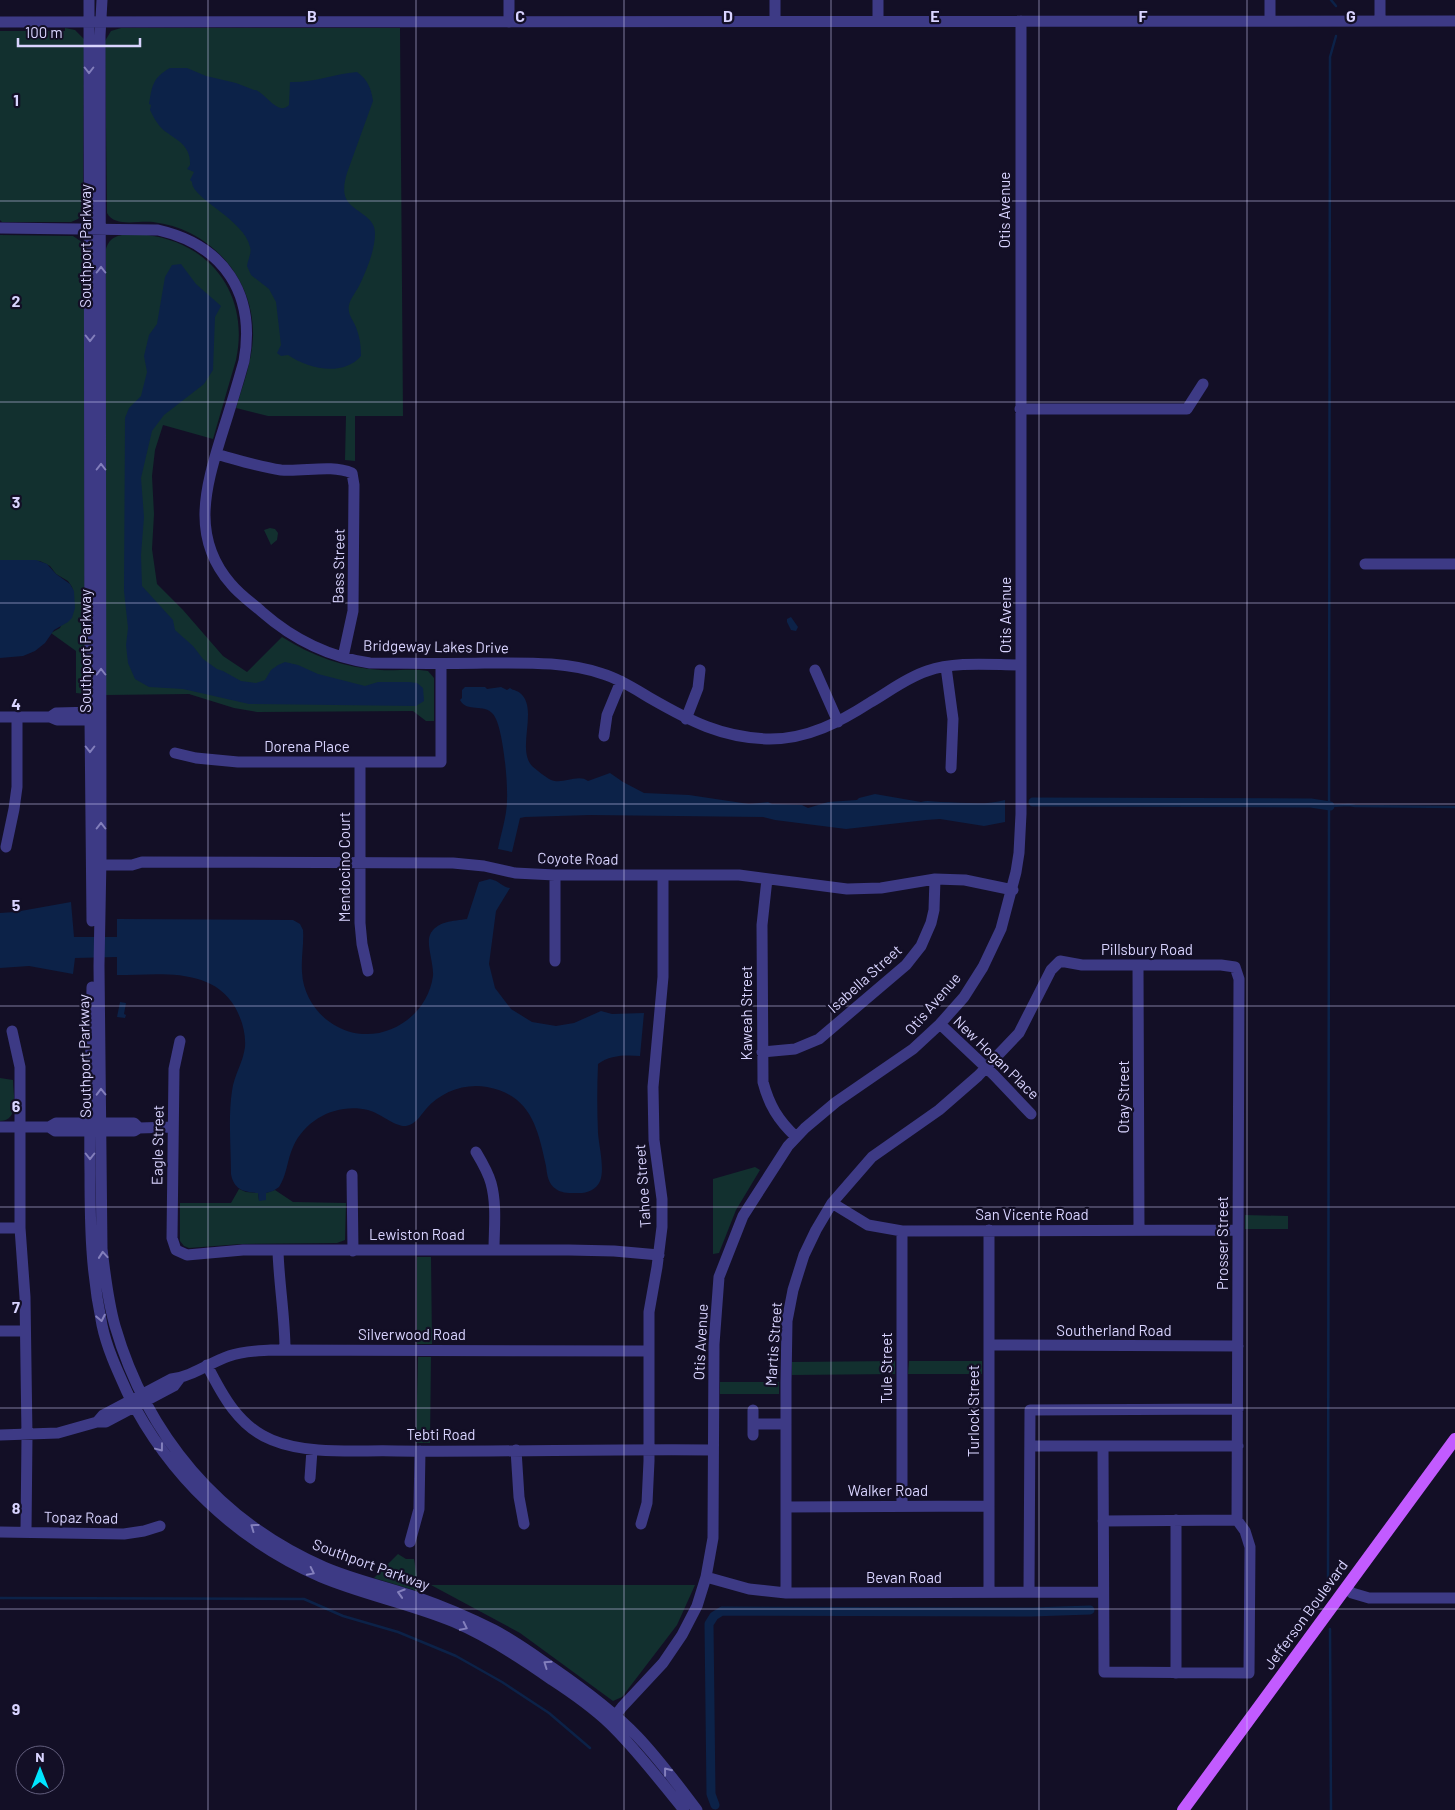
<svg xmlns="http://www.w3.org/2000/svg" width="1455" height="1810" font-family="Barlow,sans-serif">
<rect width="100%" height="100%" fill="#130f26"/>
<path fill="#12302f" d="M65,28L75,30L84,39L83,213L78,219L71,222H2L0,220V31H65Z
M121,28H400L403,416H355V461L345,460L346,416H268L236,408C243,385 252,361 253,337C255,279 211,229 153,222C139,220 115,228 107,213L105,41L111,31Z
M0,235L73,236L82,242L84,247L85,694L76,693V651L51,633L60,628L74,595L72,587L68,581L56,574L50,566L40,561L0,560Z
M147,235C211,243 250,295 236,360L213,439L163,425L155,450L152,476L154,514L152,549L157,584L183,610L223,656L247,672L282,637C312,656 345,668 381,670C396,671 413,668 428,671L434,678V721H426L413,711L257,712L234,708L189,694L106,695V249C111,230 131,235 147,235Z
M270,528L275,529L278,533L277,540L271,545L264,530Z
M0,1078L13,1080C13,1094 20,1121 0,1121Z
M755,1167L760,1170L736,1210L719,1253L713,1254V1179Z
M239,1189L246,1192L258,1193L259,1200L266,1193L275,1190L293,1202L346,1203L345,1240L337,1243L241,1244L189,1248L184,1246L180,1241V1203H231Z
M1245,1215L1288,1216V1229H1245Z
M417,1257H431L432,1344H417Z
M418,1357H431L430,1443H416Z
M895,1361V1374L792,1375V1362Z
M909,1361H982V1374H908Z
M720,1382H779V1394H720Z
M398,1554L406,1559H414L418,1582L417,1591L374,1578Z
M431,1585H695L677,1625L622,1697L613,1701L520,1633Z"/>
<path fill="#0c2248" d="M170,68H187L206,76L236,83L254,90H256C267,95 278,116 289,105L290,82C313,83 334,74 357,72C368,80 371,88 373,101L347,173C345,180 343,188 345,196C350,212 375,214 375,233C375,250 367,269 360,284C357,291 351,297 349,305C347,315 354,320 357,330C360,339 361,346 361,356C343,377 308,369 288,355L281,356L277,353L281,345L276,302L269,289L251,275L247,266C248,259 252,253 250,247C245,220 191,198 192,182L190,180L194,172L187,169L190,165C191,147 179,141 166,132C158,126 154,118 150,110L151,105L149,104C152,87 152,78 170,68Z
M181,264L196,284L221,306L215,317L213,370L204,384L164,415L152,431L141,478L144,517L141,555L142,586L173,620L175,630L193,646L203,659L217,669L223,671L241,681L256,683L265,680L271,670L278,665L285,662L298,665L318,674L365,686L378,682H409L417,683L423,688L424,701L416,706L249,704L183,689L149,687L135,679L128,663L126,645L128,628L124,591L125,418L129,408L141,396L147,372L144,356L149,335L157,324L165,277L172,265Z
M0,560H36L47,564L56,574L70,584L74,591L75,608L72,618L68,622L54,630L45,643L35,651L23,656L0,658Z
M791,617L798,627L796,631L791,630L787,622V619Z
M465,687H485L487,689L501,687L507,690L510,688C514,691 517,690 520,693C539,708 516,749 532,766C537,770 545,777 551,780C563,785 578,773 588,781L610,773L623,782L644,793L689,795L749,804L768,802L772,804L802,805L808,808L828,802L857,800L859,798L875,794L921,802C928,800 934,802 941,802C961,802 985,806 1005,800V822L984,826L940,819L926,820L846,829L775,820L763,817L590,815L525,817L520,818L512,852L498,849C501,833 507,816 507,800C508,783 503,725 493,714C484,703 467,713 460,700L462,698V690Z
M490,879C500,881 502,887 510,888L496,911L489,964L495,988L511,1009L532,1022L556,1026L574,1023L601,1011L612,1014L644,1013L640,1056C625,1055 610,1055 598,1064C597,1087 597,1110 598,1133C599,1146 604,1166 601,1178C599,1187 591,1192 582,1193C574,1193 562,1194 556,1189C548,1184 547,1174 546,1166C538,1129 531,1095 487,1087C464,1083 441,1092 426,1109C420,1116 416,1124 406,1126C395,1127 380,1113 368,1110C338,1103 306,1118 293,1147C287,1160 287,1175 279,1187L273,1191L266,1193V1200L259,1201L258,1193C244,1192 234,1190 231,1174C231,1148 228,1117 232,1091C234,1075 243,1063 245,1047C246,1033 242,1020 235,1007C211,966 158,975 117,975V957L75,958L73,974L29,966L0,968V913L15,912L71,902L74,937H117V919L293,920L300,924L303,930C304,944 301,958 302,972C303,996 318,1017 338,1027C378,1048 427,1020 433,976C434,964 426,944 430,935C436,921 454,921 467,919L479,882Z
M120,1002L126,1003L124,1014L126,1015L125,1018L117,1017Z"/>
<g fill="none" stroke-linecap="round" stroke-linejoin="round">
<path stroke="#0c2248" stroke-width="2.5" d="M1331,0L1336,6
M1330,806L1349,805L1355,806L1455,807
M1328,1592L1330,57L1336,36
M0,1598L304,1599L343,1616L398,1632L456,1656L502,1682L549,1713L590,1748
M1330,1629L1331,1810"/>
<path stroke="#0c2248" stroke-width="9" d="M1033,802L1311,803L1330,806
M715,1805L711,1794L709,1624L714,1616L722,1611L1032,1612L1090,1610"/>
<path stroke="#3d3a85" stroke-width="11" d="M89,0L90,720L92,921
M102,0L100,36L101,858L99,966L102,1249C105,1275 108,1301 115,1326C147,1436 219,1521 324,1567C354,1580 387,1587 419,1598C445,1607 470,1618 494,1630C515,1641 534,1655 553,1668C582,1688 612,1710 637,1736C659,1759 678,1785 697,1810
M509,0V22
M878,0V21
M1380,0V21
M775,21V0
M1270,21V0
M0,22L1455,21
M0,228L158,230C224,245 256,294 244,361C237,386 229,412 221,437C205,489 191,538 231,584C240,595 252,603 262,612C294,640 329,657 370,663C408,663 446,664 484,663C524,663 565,661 603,674C620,679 635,689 650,698C690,721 722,738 770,739C808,739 840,722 871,702C890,691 906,678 927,671C956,661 991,665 1021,665
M1020,409H1187L1203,384
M216,454C238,460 259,467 281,470C304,472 331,464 352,473L354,485L353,611L343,657
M1365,564H1455
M946,667L953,719L951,768
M815,670L838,722
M96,712L56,713L50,717L57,720H96
M0,717H50
M686,719L698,688L700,670
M604,736L607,715L621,681
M175,753L196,758L238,762H441V664
M360,762V923L362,944L368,971
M6,847L14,809L17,787V717
M95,865H132L142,862L453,863L484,866L515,873L555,875H739L847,889L881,888L935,879L965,880L1013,890
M555,875V961
M767,879L762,925L763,1082C769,1105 778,1120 796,1137
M1138,965L1139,1230
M92,987C91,1049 89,1111 90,1173C90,1227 91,1272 102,1325C107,1349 118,1372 128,1394C169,1476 236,1540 321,1577C364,1595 411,1604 454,1622C489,1637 521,1658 552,1680C572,1693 593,1708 610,1724C637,1750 660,1781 684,1810
M940,1024L994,1075L1031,1114
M12,1031L20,1067V1228L25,1297L27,1436L26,1532
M180,1041L174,1069L172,1238L176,1250L187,1255L243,1250H569L614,1251L659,1255
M762,1052L795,1049L819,1039L906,965L921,946L931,923L934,910L935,879
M0,1127H49
M139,1128L134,1123H56L49,1127L55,1131H134L139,1128L173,1127
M476,1152C482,1162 488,1172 491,1183C497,1205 494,1229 494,1250
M352,1175L353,1251
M832,1203L868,1225L902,1231L1238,1230
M0,1228H20
M989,1230V1592
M278,1251C279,1284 285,1317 285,1350
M0,1331H25
M990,1345L1238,1346
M207,1365C222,1395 239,1427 272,1440C308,1455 357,1450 396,1451C501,1452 607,1449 713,1450
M180,1378L174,1386L106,1422H97L103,1415L171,1379C191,1377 209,1363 229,1356C242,1351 257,1351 271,1350L648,1351
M753,1424H786
M0,1435L58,1433L97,1422
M753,1435V1410
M1030,1446H1238
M1103,1447L1104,1672L1249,1673L1250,1547L1245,1531L1237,1520
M516,1450L519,1497L524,1524
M310,1478L312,1450
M902,1505V1231
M787,1507L989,1506
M1176,1520V1673
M1103,1521L1237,1520
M641,1524L647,1503L649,1461V1312L657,1267L662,1227V1199L654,1140L653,1087L663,977V875
M0,1532L124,1534L144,1531L160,1526
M410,1542L419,1509L420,1451
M706,1577L749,1589L786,1593L1103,1592
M1346,1588L1352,1593L1369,1598H1455
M1029,1592L1030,1410L1238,1409
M786,1593V1382L787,1321L793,1290L804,1255L816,1230L832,1203L872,1157L939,1110L978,1076L1019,1033L1051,970L1060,961L1082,965H1221L1235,967L1239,979L1237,1520
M612,1720L622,1707L663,1663L682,1635L697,1606L706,1577L713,1538L714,1344L719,1277L743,1216L788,1146L805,1128L836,1102L913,1049L940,1024L964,997L983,967L1001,929L1016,872L1019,853L1021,814V21"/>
<path stroke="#c25bff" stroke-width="12" d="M1183,1810L1455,1439"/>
</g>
<defs><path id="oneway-chevron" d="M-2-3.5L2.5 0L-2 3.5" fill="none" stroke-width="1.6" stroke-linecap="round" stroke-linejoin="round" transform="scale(1.25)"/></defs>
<g stroke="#837fbc">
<use href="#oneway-chevron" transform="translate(89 70) rotate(90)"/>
<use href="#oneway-chevron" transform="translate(101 270) rotate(-90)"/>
<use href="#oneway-chevron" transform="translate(90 338) rotate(90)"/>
<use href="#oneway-chevron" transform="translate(101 467) rotate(-90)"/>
<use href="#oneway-chevron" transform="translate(101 672) rotate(-90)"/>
<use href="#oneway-chevron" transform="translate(90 749) rotate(90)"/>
<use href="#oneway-chevron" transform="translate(101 826) rotate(-90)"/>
<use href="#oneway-chevron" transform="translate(101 1092) rotate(-91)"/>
<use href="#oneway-chevron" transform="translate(90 1156) rotate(90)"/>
<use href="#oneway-chevron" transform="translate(103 1255) rotate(-95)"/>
<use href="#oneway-chevron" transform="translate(101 1318) rotate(79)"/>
<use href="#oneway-chevron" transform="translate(160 1448) rotate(53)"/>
<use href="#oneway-chevron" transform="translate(254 1527) rotate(-144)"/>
<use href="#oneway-chevron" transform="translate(311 1572) rotate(26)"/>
<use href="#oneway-chevron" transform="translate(401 1593) rotate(-163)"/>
<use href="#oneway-chevron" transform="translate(464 1627) rotate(26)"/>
<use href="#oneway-chevron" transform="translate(547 1664) rotate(-145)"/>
<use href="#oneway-chevron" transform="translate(667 1771) rotate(-128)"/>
</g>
<path fill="none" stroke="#d9d4ff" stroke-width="1" stroke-opacity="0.55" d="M208,0V1810M416,0V1810M624,0V1810M831,0V1810M1039,0V1810M1247,0V1810M0,201H1455M0,402H1455M0,603H1455M0,804H1455M0,1006H1455M0,1207H1455M0,1408H1455M0,1609H1455"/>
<g text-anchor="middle" stroke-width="4.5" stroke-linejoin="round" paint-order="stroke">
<g font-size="15" fill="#d9d4ff" stroke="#130f26">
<text transform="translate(1005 210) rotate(-90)" y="5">Otis Avenue</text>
<text transform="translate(86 246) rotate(-90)" y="5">Southport Parkway</text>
<text transform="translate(339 566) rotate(-89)" y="5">Bass Street</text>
<text transform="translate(1006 615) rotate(-90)" y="5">Otis Avenue</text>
<text transform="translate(436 647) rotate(1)" y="5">Bridgeway Lakes Drive</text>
<text transform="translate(86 651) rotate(-90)" y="5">Southport Parkway</text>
<text x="307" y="752">Dorena Place</text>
<text transform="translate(578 859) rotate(1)" y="5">Coyote Road</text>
<text transform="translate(345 867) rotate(-90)" y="5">Mendocino Court</text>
<text x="1147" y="955">Pillsbury Road</text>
<text transform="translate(865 979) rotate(-42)" y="5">Isabella Street</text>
<text transform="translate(933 1004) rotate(-49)" y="5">Otis Avenue</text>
<text transform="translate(747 1013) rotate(-90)" y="5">Kaweah Street</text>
<text transform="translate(85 1056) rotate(-91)" y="5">Southport Parkway</text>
<text transform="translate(996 1058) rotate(44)" y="5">New Hogan Place</text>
<text transform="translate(1124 1097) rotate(-90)" y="5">Otay Street</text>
<text transform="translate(158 1145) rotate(-89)" y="5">Eagle Street</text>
<text transform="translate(643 1186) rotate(-94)" y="5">Tahoe Street</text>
<text x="1032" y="1220">San Vicente Road</text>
<text x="417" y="1240">Lewiston Road</text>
<text transform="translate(1223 1243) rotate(-90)" y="5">Prosser Street</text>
<text x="1114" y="1336">Southerland Road</text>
<text x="412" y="1340">Silverwood Road</text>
<text transform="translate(701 1342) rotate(-87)" y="5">Otis Avenue</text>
<text transform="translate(774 1344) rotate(-86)" y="5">Martis Street</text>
<text transform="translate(887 1368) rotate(-90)" y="5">Tule Street</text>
<text transform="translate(974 1411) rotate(-90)" y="5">Turlock Street</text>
<text x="441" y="1440">Tebti Road</text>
<text x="888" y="1496">Walker Road</text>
<text transform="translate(81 1518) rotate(1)" y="5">Topaz Road</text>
<text transform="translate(371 1565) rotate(20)" y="5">Southport Parkway</text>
<text x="904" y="1583">Bevan Road</text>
<text transform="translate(1306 1615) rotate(-54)" y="5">Jefferson Boulevard</text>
</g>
</g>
<g font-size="16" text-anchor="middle" font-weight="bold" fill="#d9d4ff" stroke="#130f26" stroke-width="4.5" stroke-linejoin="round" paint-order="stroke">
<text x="312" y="22">B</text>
<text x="520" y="22">C</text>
<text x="728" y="22">D</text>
<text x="935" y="22">E</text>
<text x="1143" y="22">F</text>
<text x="1351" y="22">G</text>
<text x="16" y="106">1</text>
<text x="16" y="307">2</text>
<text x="16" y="508">3</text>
<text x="16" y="710">4</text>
<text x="16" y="911">5</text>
<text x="16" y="1112">6</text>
<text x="16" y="1313">7</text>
<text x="16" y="1514">8</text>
<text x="16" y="1715">9</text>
</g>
<g transform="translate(40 1770)"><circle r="24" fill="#130f26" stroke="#625e7d"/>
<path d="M0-4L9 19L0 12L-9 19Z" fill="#00e5ff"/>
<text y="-8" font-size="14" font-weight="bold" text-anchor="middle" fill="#d9d4ff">N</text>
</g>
<path d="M18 38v8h122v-8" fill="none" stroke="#d9d4ff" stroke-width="2.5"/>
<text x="25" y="38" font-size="15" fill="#d9d4ff" stroke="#130f26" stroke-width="4" paint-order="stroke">100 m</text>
</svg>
